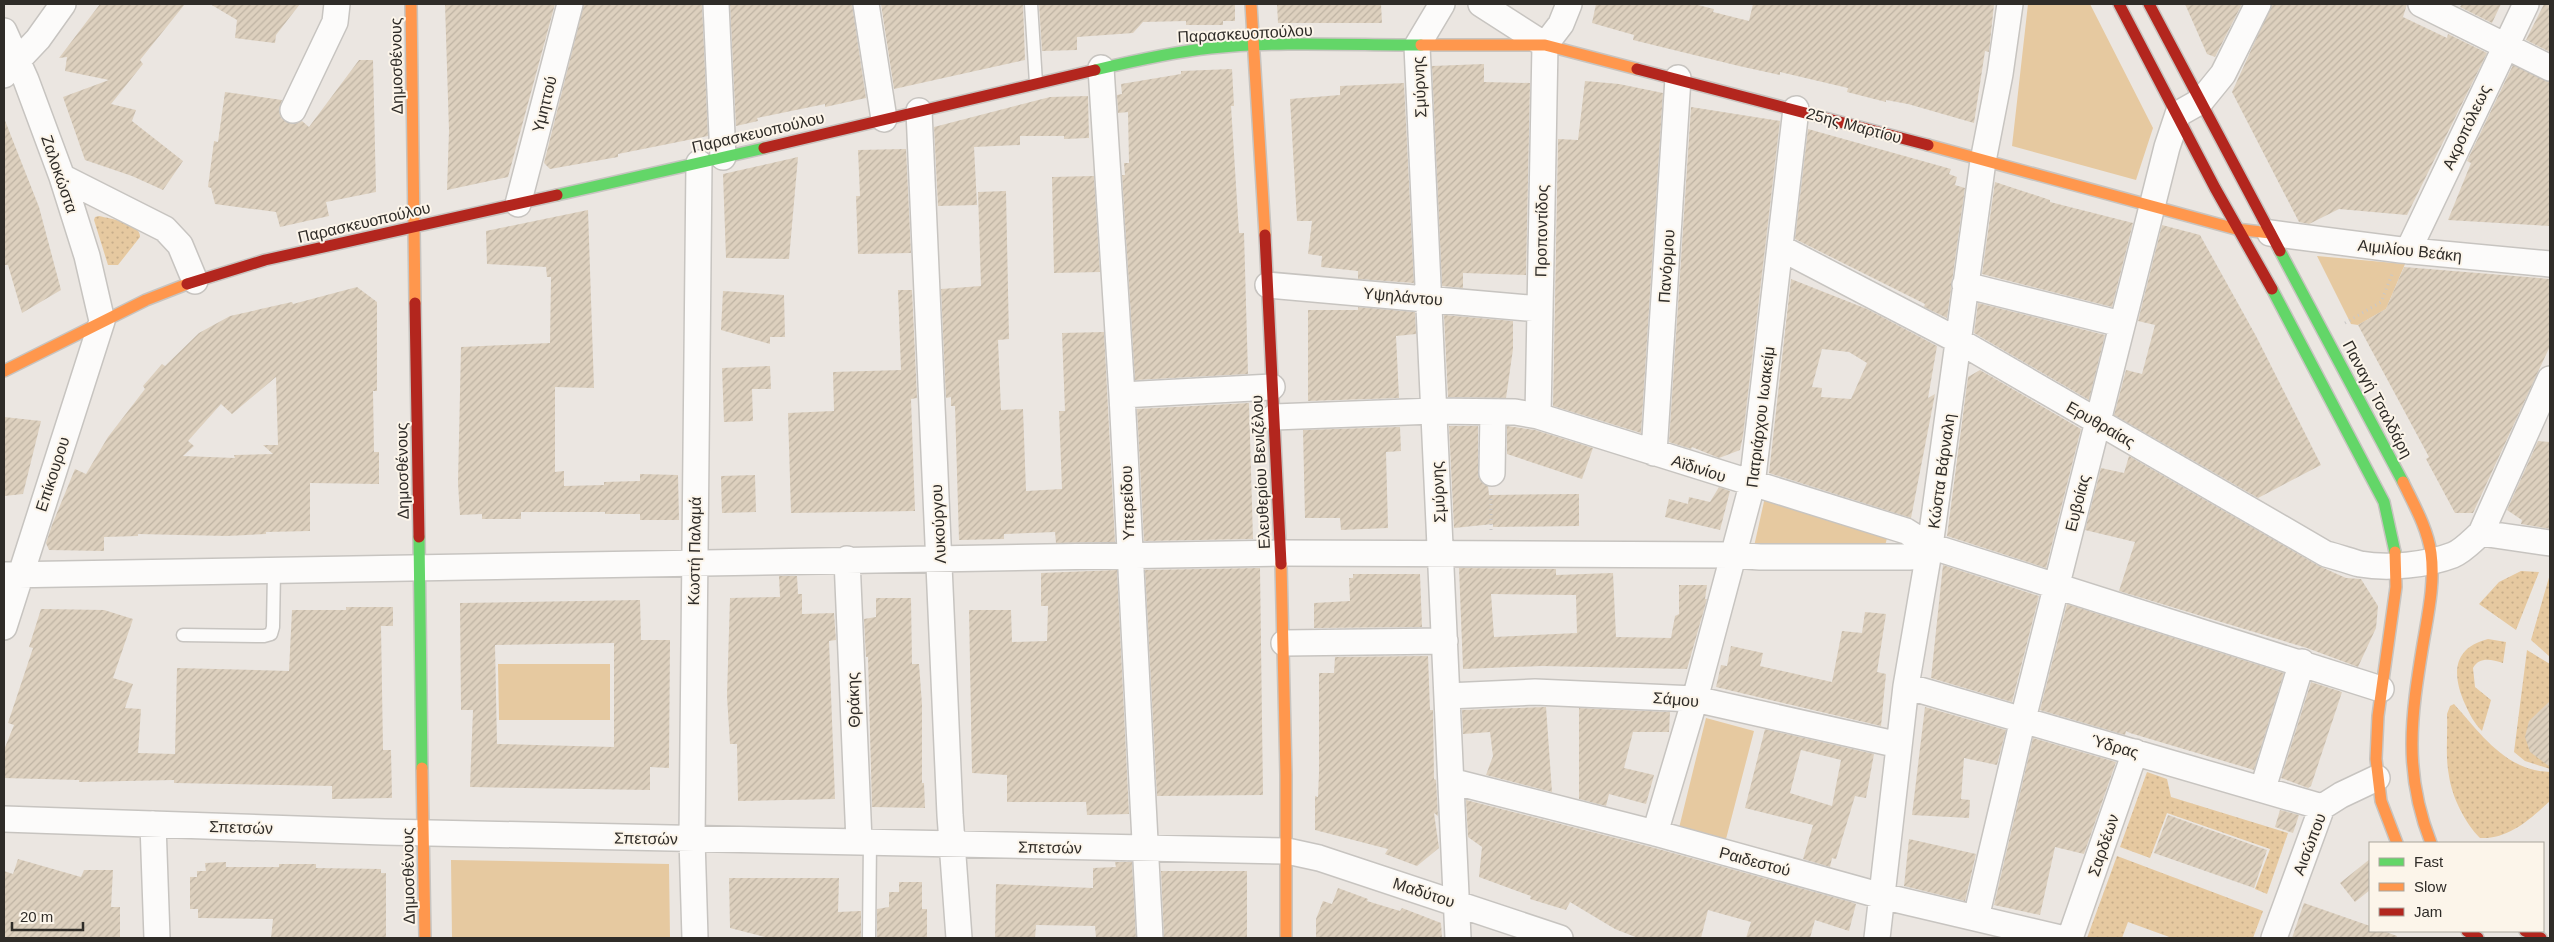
<svg xmlns="http://www.w3.org/2000/svg" width="2554" height="942" font-family="Helvetica,sans-serif">
<defs>
<pattern id="grass-dots" width="8" height="8" patternUnits="userSpaceOnUse" patternTransform="scale(1.25)"><rect width="8" height="8" fill="#e6c9a0"/><path d="M2 2h.1M6 6h.1" fill="none" stroke="#c6ad8a" stroke-width="1.8" stroke-linecap="round"/></pattern>
<pattern id="building-hatch" width="6" height="6" patternUnits="userSpaceOnUse" patternTransform="scale(1.25)"><rect width="6" height="6" fill="#ddd0be"/><path d="M-1 1l2-2M0 6l6-6M5 7l2-2" fill="none" stroke="#beb3a3"/></pattern>
</defs>
<rect width="100%" height="100%" fill="#ebe6e1"/>
<path fill="url(#grass-dots)" d="M99,216C111,219 141,223 140,237L118,265H108L94,220L95,217Z
M2521,571L2539,572L2516,630L2479,604L2499,582Z
M2550,574V657L2531,640Z
M2488,639L2506,642L2503,663C2492,660 2480,656 2473,668L2475,687L2491,700L2482,731C2474,723 2470,715 2465,704C2452,675 2452,648 2488,639Z
M2527,650L2550,664V769L2525,761L2514,752Z
M2454,704C2481,734 2506,771 2550,772V801C2529,820 2509,839 2480,838C2465,823 2452,797 2449,776C2445,756 2448,734 2447,714L2450,706Z
M2147,772L2167,779L2171,797L2288,833L2267,894L2255,889L2270,849L2167,813L2150,858L2120,847Z
M2117,856L2263,911L2253,938H2172L2128,922L2122,938H2087Z"/>
<path fill="#e6c9a0" d="M2028,4H2090L2153,128L2136,180L2012,146Z
M2317,256L2405,264L2386,309L2358,325L2351,324Z
M1765,497L1889,530L1884,550L1753,551Z
M498,664H610V720H499Z
M1706,718L1754,731L1726,839L1679,828Z
M451,860L669,864L670,938H452Z"/>
<path fill="url(#building-hatch)" fill-rule="evenodd" d="M100,4H185L140,60L143,64L111,104L136,110L132,121L183,161L163,190L132,176L85,160L63,97L109,80L65,71L67,57L59,58Z
M210,4H300L276,35L275,43L235,38L237,20Z
M445,4H555L508,177L447,190L449,131Z
M584,4H702L708,136L618,154V157L550,169L544,163Z
M730,4H852L866,98L825,107V104L757,118L758,121L736,126Z
M881,4H1023L1025,60L894,89Z
M1039,4H1235V21H1223V25H1186V21L1143,22L1133,33L1077,37V50L1042,51Z
M1277,4H1381L1382,23H1278Z
M1596,4H1694L1714,9L1713,12L1749,21L1753,4H1994L1989,52L1985,51L1974,123L1908,104L1886,100V102L1847,92L1848,88L1780,72V75L1739,66L1633,40L1634,35L1592,23Z
M2185,4H2242L2215,57L2207,54Z
M2272,4H2407L2403,17L2447,38L2448,34L2487,53L2407,215L2339,209L2309,224L2299,222L2232,92Z
M2462,4H2501L2492,23L2460,7Z
M2544,4H2550V52L2526,40Z
M359,60H373L376,192L326,202L329,216L280,227L276,212L215,204L211,188L208,187L214,141L218,142L225,92L282,100L279,111L281,118L294,124L302,121L309,127Z
M1484,64V82L1530,83L1526,275L1463,273V288L1442,286L1432,66Z
M2513,65L2550,82V226L2448,220L2471,163L2467,161Z
M1232,69L1234,106H1231L1239,233H1244L1248,374L1135,380L1122,175H1125L1124,163H1129L1128,112L1118,113L1117,95L1122,94L1121,84L1181,74V71Z
M1585,81L1619,84L1663,93L1641,433L1553,406L1558,139L1578,140Z
M1404,83L1414,283L1358,279V271L1321,267L1322,256L1308,254L1312,221H1297L1290,99L1340,95V86Z
M1088,96L1089,138L1064,139V136H1020V145L974,147L977,205L938,206L934,127L1050,97Z
M1691,107L1780,121L1743,436L1740,450L1719,458L1692,447L1691,449L1669,442Z
M4,118L39,207L61,290L22,313L8,265H4Z
M1808,129L1951,169L1949,174L1957,177L1955,185L1965,188L1947,318L1924,307L1925,304L1795,239Z
M906,149L911,253L858,254L856,196H860L858,150Z
M798,157L789,259L726,258L723,174Z
M1094,176L1100,272L1054,273L1052,177Z
M1995,182L2050,200V202L2133,223L2112,307L1982,274Z
M1006,191L1009,339L998,340L1001,410L1023,409L1026,491L1062,489L1059,411H1065L1062,333L1104,332L1115,542L1056,543L1055,532L1004,534V539L959,540L955,406H951V397L946,398L941,289L981,286L978,192Z
M588,210L594,388L555,387V472L564,471V486L604,485V482L640,481V474L678,475L679,520H640V514H605V512H521V519H482V514L460,515L458,483L461,347L550,343L551,277H547L546,267L487,264L486,231Z
M2162,225L2200,235L2256,336L2321,465L2258,498L2114,415L2126,370L2142,374L2155,325L2138,321Z
M2404,267L2550,279V346L2473,513H2455L2426,459L2429,457L2358,325L2386,309Z
M1791,279L1867,309L1937,346L1928,398L1935,394L1911,518L1769,473ZM1822,349L1849,352L1867,363L1851,399L1821,397L1822,388L1812,387Z
M357,287L377,302V391H373L374,452H379V484L310,483V531L266,532V534L227,536L138,534V536L104,537V551L49,550L46,543L52,525L75,469L86,474L108,437L145,389L143,386L162,364L165,366L199,333L230,316L292,302L293,304ZM276,377L278,445H263L273,454L234,455L235,458L183,456L194,446L188,441L221,404L232,414Z
M898,290H912L917,398L911,399L915,511L791,513L788,413L834,411L833,372L901,370Z
M723,291L784,295L785,337H770V344L721,330Z
M1978,303L2105,335L2089,400L1974,333Z
M1358,307L1415,312L1416,334L1396,336L1399,398L1308,401V310H1358Z
M1444,315L1513,321V349L1506,398L1448,397Z
M770,366L771,389H752L753,421L724,422L722,368Z
M1980,370L2081,429L2046,568L1947,536L1968,377Z
M1249,403L1253,539L1144,541L1137,409Z
M4,417L41,421L23,494L4,496Z
M1449,426H1478V473L1480,480L1488,486L1489,495L1579,494V526L1493,527V524L1454,528Z
M1507,426L1535,430L1593,448L1582,479L1507,454Z
M1400,427L1401,451L1386,452L1388,528L1341,530L1340,518H1305L1303,430Z
M2538,441L2550,442V529L2521,524L2522,520L2507,510Z
M2129,456L2319,566L2346,578L2361,579L2378,606L2376,628L2358,667L2307,648L2119,591L2135,542L2085,530L2101,468L2124,473Z
M755,475L756,512L722,513L721,476Z
M1719,487L1730,491L1720,530L1665,517L1669,499L1688,504L1689,497L1710,502Z
M1943,565L2039,596L2012,702L1931,678Z
M1260,568L1263,795L1157,796L1145,570Z
M1459,568L1556,569V575L1613,573L1616,637L1671,638L1675,616L1679,614V585H1707L1705,599H1707L1687,669L1542,666L1463,669ZM1491,594L1576,595L1577,633L1494,637Z
M1117,570L1129,814L1087,815L1086,802H1007V775L972,773L969,610H1011L1012,642L1047,641L1048,606H1041V573Z
M1353,574H1420L1422,627L1314,628V603L1350,601L1349,578H1353Z
M779,576H797L798,594H802V614L834,613L836,640L829,641L835,799L738,801L737,744H730L727,696L730,598L780,597Z
M876,598H911L912,664H919L922,704V783H924L925,808L872,807L868,657H866L864,619L876,617Z
M640,600L641,640H670L669,768L650,767V790L470,787L473,710H461L460,603ZM614,643V747L497,744L495,645Z
M2067,604L2284,673L2254,770L2130,733L2126,731L2125,735L2040,710Z
M346,607H393V626H381L383,750H391L392,798L332,799V786L174,783V780L79,782V780L4,778V750L14,725L8,723L33,648L29,647L41,609L104,610L133,619L113,678L133,684L125,708L141,709L138,753L175,754L177,668L289,671L292,610H346Z
M1865,612L1886,614L1877,672L1886,674L1881,726L1716,687L1721,665L1727,666L1731,646L1763,653L1760,666L1832,682L1842,631L1862,633Z
M1428,656L1430,710H1433L1434,779L1436,780L1438,816L1434,813L1439,848L1417,866L1385,854L1388,849L1315,830V796L1318,797L1319,773V673H1334L1335,657Z
M2311,682L2342,692L2311,786L2308,788L2281,778Z
M2550,701V767L2530,752L2525,737L2529,721Z
M1546,707L1552,792L1486,775L1493,756L1490,732L1463,734L1462,710Z
M1925,707L2006,730L1997,765L1964,758L1961,799L1970,800L1969,818L1912,815Z
M1579,708L1670,712L1669,732H1633L1624,768L1654,775L1646,804L1609,794L1606,806L1579,799Z
M1765,729L1874,754L1866,798L1855,796L1836,859L1832,858L1830,867L1803,859L1813,825L1745,808ZM1801,750L1841,760L1832,806L1790,793Z
M2033,738L2116,762L2084,854L2055,847L2040,915L1994,905Z
M1466,800L1651,847L1851,902L1856,904L1849,931L1815,920L1810,938H1746L1751,922L1708,910L1701,938H1638L1615,929L1570,902L1566,910L1530,899L1531,896L1479,877L1482,847L1468,837Z
M2280,810L2299,815L2293,833L2275,827Z
M2168,815L2267,850L2254,888L2154,853Z
M1909,839L1976,854L1965,901L1904,886Z
M18,859L81,877L84,870H113L111,907H120V938H4V871L13,874Z
M2370,859V890L2355,902L2340,883Z
M226,862V867H279V864H316V868L381,869V873H386V938H271L273,919L198,918V909H190V877H197V871H206L205,863Z
M1115,862H1132L1136,938H1096L1095,926L1036,925L1035,938H995L996,884L1093,888V868L1116,867Z
M1161,871H1247V938H1164Z
M729,878H839L838,912L861,911V938H769L730,928Z
M899,882H922V909H927V938H877V909L889,907V892H899Z
M1338,888L1368,899L1367,901L1400,911L1402,908L1441,923L1442,938H1316V919L1323,901L1332,904Z
M2304,903L2370,926V931H2383L2397,936L2396,938H2292Z"/>
<g fill="none" stroke-linecap="round" stroke-linejoin="round">
<defs>
<path id="lane" d="M1031,4L1036,83
M183,635L264,636L271,634L273,627L274,571
M869,938L870,841"/>
<path id="street" d="M716,4L723,157
M866,4L884,119
M1442,4L1417,46L1458,938
M1481,4L1545,45
M2421,4L2550,68
M4,31L26,80L62,177L87,256L102,321L4,627
M1545,45L1561,24L1569,4
M1101,68L1122,395L1150,938
M4,75L38,39L63,4
M293,110L335,22L337,4
M919,111L950,815L959,938
M62,177L165,229L180,245L195,281
M518,204L570,4
M2270,233L2401,250L2550,264
M1781,248L1959,341L2326,554C2338,557 2349,561 2360,564C2388,569 2427,565 2453,555C2463,551 2473,540 2481,533L2550,379
M2408,251L2526,4
M1268,285L1539,309
M1965,285L2121,324
M1122,395L1272,387
M1538,416L1545,45
M1274,417L1434,411L1515,412L1538,416L1906,531L1930,546L2381,689
M1654,453L1678,78
M1492,473L1493,412
M2481,533L2550,543
M847,559L859,841
M4,575L1282,553L1732,555L1760,557H1910L1930,546
M1284,643L1445,641
M1906,686L2322,807
M1447,696L1535,692L1695,699L1899,745
M1451,781L1655,833L1882,896L2060,938
M2263,788L2302,662
M4,819L384,832L1287,851L1319,858L1560,938
M153,824L157,938
M1655,833L1695,699L1752,485L1796,109
M1976,918L2023,719L2167,147L2178,114L2201,101L2223,74L2258,4
M695,938L692,839L699,163
M1877,938L1906,686L1930,546L1983,161L2000,74L2010,4
M2070,938L2135,752
M2274,938L2322,807L2341,795L2377,778"/>
<path id="fast" d="M1095,70C1133,61 1172,52 1211,48C1280,41 1351,45 1421,45
M557,195L764,148
M2280,251L2403,482
M2272,289L2384,502L2395,552
M419,537L422,768"/>
<path id="slow" d="M411,4L415,303
M1251,4L1265,235
M1421,45H1545L1637,69
M1928,145L2236,229L2270,233
M4,371L146,300L187,284
M2403,482C2414,505 2427,527 2431,553C2435,583 2428,614 2423,644C2411,717 2403,772 2431,843
M2395,552L2396,587L2378,716L2376,759L2381,801L2397,843
M1281,564L1286,775V938
M422,768L425,938"/>
<path id="jam" d="M2119,4L2215,188L2272,289
M2149,4L2280,251
M1637,69L1928,145
M764,148L1095,70
M1265,235L1281,564
M187,284L265,260L557,195
M415,303L419,537
M2467,931L2478,938
M2525,931L2541,938"/>
</defs>
<use href="#lane" stroke="#c7c4c0" stroke-width="15"/>
<use href="#street" stroke="#c7c4c0" stroke-width="28"/>
<use href="#fast" stroke="#c7c4c0" stroke-width="14"/>
<use href="#slow" stroke="#c7c4c0" stroke-width="14"/>
<use href="#jam" stroke="#c7c4c0" stroke-width="14"/>
<path stroke="#cac8c7" stroke-width="3" stroke-dasharray="1 4" stroke-linecap="butt" d="M2345,323L2381,302L2393,272
M1491,530V496"/>
<use href="#lane" stroke="#fcfbfa" stroke-width="12"/>
<use href="#street" stroke="#fcfbfa" stroke-width="25"/>
<use href="#fast" stroke="#63d668" stroke-width="11"/>
<use href="#slow" stroke="#ff974d" stroke-width="11"/>
<use href="#jam" stroke="#b3261e" stroke-width="11"/>
</g>
<g text-anchor="middle" stroke-width="4" stroke-linejoin="round" paint-order="stroke">
<g font-size="16" fill="#2f2c28" stroke="#fcf5ea">
<text transform="translate(1245 33) rotate(-3)" y="6">Παρασκευοπούλου</text>
<text transform="translate(396 66) rotate(-91)" y="6">Δημοσθένους</text>
<text transform="translate(1419 87) rotate(-93)" y="6">Σμύρνης</text>
<text transform="translate(544 104) rotate(-76)" y="6">Υμηττού</text>
<text transform="translate(1854 125) rotate(15)" y="6">25ης Μαρτίου</text>
<text transform="translate(2466 127) rotate(-65)" y="6">Ακροπόλεως</text>
<text transform="translate(758 132) rotate(-13)" y="6">Παρασκευοπούλου</text>
<text transform="translate(60 174) rotate(71)" y="6">Ζαλοκώστα</text>
<text transform="translate(364 222) rotate(-13)" y="6">Παρασκευοπούλου</text>
<text transform="translate(1541 231) rotate(-89)" y="6">Προποντίδος</text>
<text transform="translate(2410 250) rotate(6)" y="6">Αιμιλίου Βεάκη</text>
<text transform="translate(1666 266) rotate(-86)" y="6">Πανόρμου</text>
<text transform="translate(1403 296) rotate(5)" y="6">Υψηλάντου</text>
<text transform="translate(2378 399) rotate(62)" y="6">Παναγή Τσαλδάρη</text>
<text transform="translate(1760 417) rotate(-83)" y="6">Πατριάρχου Ιωακείμ</text>
<text transform="translate(2101 424) rotate(30)" y="6">Ερυθραίας</text>
<text transform="translate(1699 468) rotate(18)" y="6">Αϊδινίου</text>
<text transform="translate(402 471) rotate(-91)" y="6">Δημοσθένους</text>
<text transform="translate(1941 471) rotate(-82)" y="6">Κώστα Βάρναλη</text>
<text transform="translate(1260 472) rotate(-93)" y="6">Ελευθερίου Βενιζέλου</text>
<text transform="translate(52 474) rotate(-72)" y="6">Επίκουρου</text>
<text transform="translate(1438 492) rotate(-93)" y="6">Σμύρνης</text>
<text transform="translate(1127 503) rotate(-92)" y="6">Υπερείδου</text>
<text transform="translate(2077 503) rotate(-76)" y="6">Ευβοίας</text>
<text transform="translate(938 524) rotate(-93)" y="6">Λυκούργου</text>
<text transform="translate(694 551) rotate(-89)" y="6">Κωστή Παλαμά</text>
<text transform="translate(1676 699) rotate(5)" y="6">Σάμου</text>
<text transform="translate(853 700) rotate(-92)" y="6">Θράκης</text>
<text transform="translate(2115 746) rotate(16)" y="6">Ύδρας</text>
<text transform="translate(241 827) rotate(2)" y="6">Σπετσών</text>
<text transform="translate(646 838) rotate(1)" y="6">Σπετσών</text>
<text transform="translate(2309 844) rotate(-69)" y="6">Αισώπου</text>
<text transform="translate(2103 845) rotate(-71)" y="6">Σαρδέων</text>
<text transform="translate(1050 847) rotate(1)" y="6">Σπετσών</text>
<text transform="translate(1755 861) rotate(15)" y="6">Ραιδεστού</text>
<text transform="translate(408 876) rotate(-91)" y="6">Δημοσθένους</text>
<text transform="translate(1424 892) rotate(18)" y="6">Μαδύτου</text>
</g>
</g>
<rect width="2554" height="942" fill="none" stroke="#2f2c28" stroke-width="10"/>
<rect x="2369" y="842" width="175" height="90" fill="#fcf5ea" stroke="#aaa59c"/>
<rect x="2379" y="858" width="25" height="8" fill="#63d668" stroke="#aaa59c"/>
<text x="2414" y="867" font-size="15" fill="#2f2c28">Fast</text>
<rect x="2379" y="883" width="25" height="8" fill="#ff974d" stroke="#aaa59c"/>
<text x="2414" y="892" font-size="15" fill="#2f2c28">Slow</text>
<rect x="2379" y="908" width="25" height="8" fill="#b3261e" stroke="#aaa59c"/>
<text x="2414" y="917" font-size="15" fill="#2f2c28">Jam</text>
<path d="M12 922v8h71v-8" fill="none" stroke="#2f2c28" stroke-width="2.5"/>
<text x="20" y="922" font-size="15" fill="#2f2c28" stroke="#fcf5ea" stroke-width="4" paint-order="stroke">20 m</text>
</svg>
